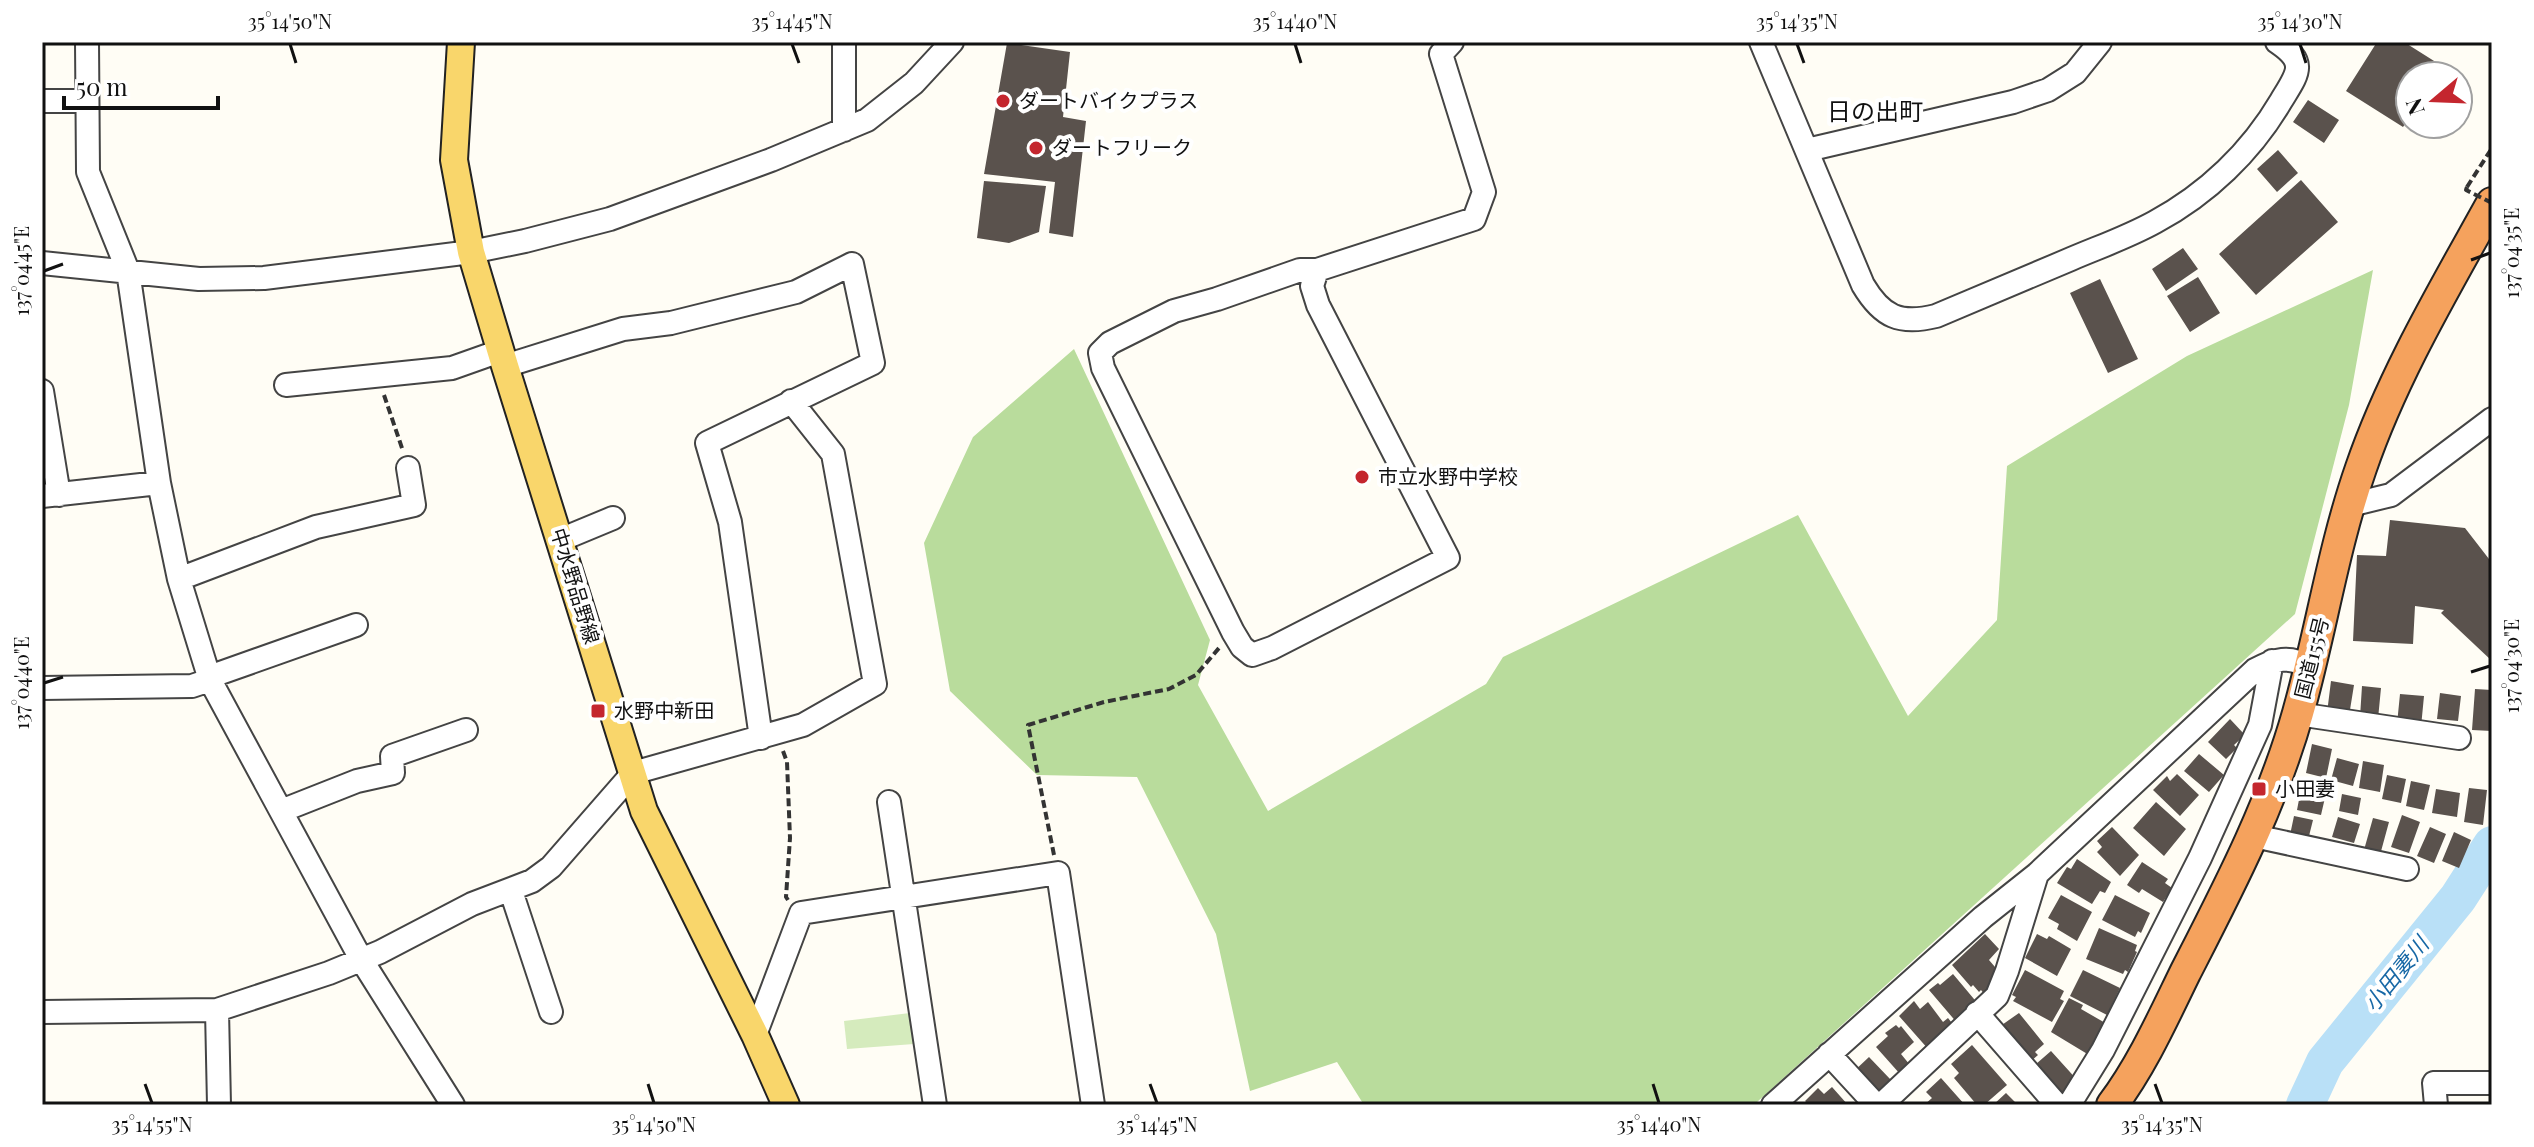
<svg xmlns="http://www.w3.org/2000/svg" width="2534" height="1147" font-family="'Playfair Display','Noto Sans JP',serif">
<rect width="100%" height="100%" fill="#fffdf5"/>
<path fill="#d5ebbd" d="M910,1013L914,1044L847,1049L844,1021Z"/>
<path fill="#b9dc9c" d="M2373,270L2349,405L2295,614L1757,1102H1664L1661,1105H1364L1337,1062L1250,1091L1216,934L1137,777L1037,775L950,691L924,543L973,437L1074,349L1210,640L1198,685L1268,811L1486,684L1503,657L1798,515L1908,716L1997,620L2007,466L2187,356Z"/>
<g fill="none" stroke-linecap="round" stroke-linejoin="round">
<path stroke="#b9e0f7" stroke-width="38" d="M2305,1105L2325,1062L2458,898L2492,845"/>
</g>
<path fill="#5a524d" d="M2377,42H2404L2442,66L2435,76H2410V117L2403,127L2346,91Z
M1007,43L1070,52L1063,117L1086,121L1073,237L1049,233L1055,182L984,174Z
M2308,100L2339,120L2324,143L2293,122Z
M2278,150L2298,173L2277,192L2257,169Z
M2301,180L2338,222L2256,295L2219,254Z
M984,181L1046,186L1039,232L1009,243L977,238Z
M2183,248L2198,269L2166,291L2152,269Z
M2198,277L2220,313L2190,332L2167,296Z
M2100,279L2138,359L2108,373L2070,293Z
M2390,520L2465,528L2489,559L2492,556V661L2441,613L2444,610L2415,606L2413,644L2353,641L2357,555L2386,556Z
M2331,681L2354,685L2349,716L2327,713Z
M2362,686L2381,688L2378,719L2360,717Z
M2475,689L2492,690V731L2472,730Z
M2440,693L2461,696L2458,721L2437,719Z
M2400,694L2424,696L2421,727L2397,724Z
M2230,719L2245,735L2234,745L2237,748L2226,759L2208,742Z
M2312,744L2332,749L2326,778L2306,773Z
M2199,754L2224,775L2209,792L2184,771Z
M2337,758L2359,764L2353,786L2331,780Z
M2363,761L2384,765L2380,792L2359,788Z
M2177,774L2199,795L2180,816L2153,790L2167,776L2170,781Z
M2387,775L2406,779L2401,803L2382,799Z
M2411,781L2430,785L2424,810L2406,806Z
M2302,784L2327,789L2321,815L2297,810Z
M2469,788L2487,790L2483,825L2464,822Z
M2436,789L2460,793L2457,817L2432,813Z
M2342,794L2361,798L2358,815L2339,811Z
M2156,802L2186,829L2164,856L2133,828Z
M2402,815L2420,822L2409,853L2391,847Z
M2294,816L2313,820L2308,840L2290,835Z
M2338,817L2360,824L2354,843L2332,837Z
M2373,818L2389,822L2380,855L2364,850Z
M2112,827L2139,855L2120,876L2097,852L2102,847L2097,841Z
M2430,827L2446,834L2434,863L2417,856Z
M2454,832L2471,840L2459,868L2442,861Z
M2077,859L2111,882L2105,893L2100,891L2092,904L2057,883L2067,867L2071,869Z
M2142,862L2168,879L2165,883L2172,888L2163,902L2142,889L2139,893L2127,885Z
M2061,895L2092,912L2077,941L2057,929L2059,924L2048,918Z
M2115,895L2150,913L2141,933L2138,931L2135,937L2102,920Z
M2099,928L2137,945L2135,951L2137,952L2128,972L2125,970L2123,974L2086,959Z
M1985,934L1999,949L1989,960L2001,974L1989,1000L1981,990L1979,992L1973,985L1971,987L1952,965Z
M2037,934L2047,939L2049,936L2071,949L2057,976L2025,958Z
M2025,970L2064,991L2060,999L2064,1001L2052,1022L2013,1001L2016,997L2012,995Z
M2083,970L2120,988L2107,1015L2070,996Z
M1953,974L1979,1005L1958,1024L1929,990L1938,983L1940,985Z
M2069,998L2083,1005L2081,1009L2107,1024L2089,1055L2051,1032Z
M1914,1001L1920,1009L1928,1002L1943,1022L1948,1018L1955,1027L1929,1050L1899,1016Z
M2019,1013L2044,1044L2035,1052L2038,1055L2024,1067L1999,1027Z
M1896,1025L1899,1028L1901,1026L1914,1042L1901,1054L1910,1065L1900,1074L1876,1047L1888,1036L1885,1033Z
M1972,1045L2007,1085L1984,1105H1977L1954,1078L1959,1073L1951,1064Z
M2051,1051L2079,1082L2056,1102L2028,1071Z
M1869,1057L1891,1080L1875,1097L1852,1073Z
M1941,1078L1965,1105H1924L1932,1098L1926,1092Z
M1832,1087L1848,1105H1809L1805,1101L1818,1088L1824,1094Z
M2006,1093L2018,1105H1993Z"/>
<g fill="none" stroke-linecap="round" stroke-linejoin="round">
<defs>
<path id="minor" d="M87,42L88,172L128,271L159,483L179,579L210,680L361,959L453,1105
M1761,42L1863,285C1882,317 1900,325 1936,316C1981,297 2026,278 2071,259C2099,247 2128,237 2155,222C2207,194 2251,152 2281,101C2298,73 2308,63 2277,42
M42,101H87
M844,130V42
M1807,150L2013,102L2048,90L2075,73L2100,42
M42,263L199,279L264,278L471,252L525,241L610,219L771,160L867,120L914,83L952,42
M1317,270L1312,286L1318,305L1448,558L1272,648L1252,655L1242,647L1233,632L1103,368L1100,353L1110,343L1174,311L1217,299L1300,270H1317L1474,219L1484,192L1441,54L1452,42
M505,366L623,329L671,323L796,292L852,264L873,363L707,443L730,522L761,738
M286,385L452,368L500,351
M42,391L59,495
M42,496L159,483
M2350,505L2391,495L2492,419
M560,540L613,518
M179,579L316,527L414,505L408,468
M209,677L356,625
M42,688L192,686L210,680
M2298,714L2459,738
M889,802L935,1105
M281,811L357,781L393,773L392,756L466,730
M2254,836L2407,869
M511,891L551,1012
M217,1010L219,1105
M42,1012L217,1010L329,973L380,952L472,904L532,881L551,867L633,773L803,725L875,684L833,454L791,401
M1977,1013L2057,1105
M755,1035L801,913L1058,873L1093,1105
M1829,1054L1876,1105
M1773,1105L1983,917L2037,874L2255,670C2275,659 2289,655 2309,667
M1881,1105L1997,996L2007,971L2037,874
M2069,1105L2103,1050L2200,858L2260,725L2272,661
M2436,1105L2434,1083H2492"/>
<path id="major" d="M461,42L454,160L471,252L505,366L644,811L755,1035L786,1105"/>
<path id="highway" d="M2112,1105C2142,1065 2163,1018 2185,973C2228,889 2272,805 2298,713C2321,632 2333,548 2361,468C2393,375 2445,288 2492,203"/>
</defs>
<use href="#minor" stroke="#444" stroke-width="26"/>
<use href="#major" stroke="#222" stroke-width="30"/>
<use href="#highway" stroke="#222" stroke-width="34"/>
<path stroke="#333" stroke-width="4" stroke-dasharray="8 4" stroke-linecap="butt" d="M2467,187L2492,148
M384,395L403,451
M783,751L787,762L790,838L786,897L788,900
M1054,855L1028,725L1104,702L1169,689L1196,675L1219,648"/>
<use href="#minor" stroke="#fff" stroke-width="22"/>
<use href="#major" stroke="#f9d66b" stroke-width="26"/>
<use href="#highway" stroke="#f5a25d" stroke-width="30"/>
<path stroke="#333" stroke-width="4" stroke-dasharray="8 4" stroke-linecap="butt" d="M2467,187L2466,190L2492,203"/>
</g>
<path fill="none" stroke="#111" stroke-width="3" d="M290,44L296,63M792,44L799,63M1295,44L1301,63M1797,44L1804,63M2300,44L2306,63M2471,260L2490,253M44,271L63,264M2471,672L2490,666M44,683L63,677M145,1084L152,1103M648,1084L654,1103M1150,1084L1157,1103M1653,1084L1659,1103M2155,1084L2162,1103"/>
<g fill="#c4262e" stroke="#fff" stroke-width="3">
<circle cx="1003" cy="101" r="8"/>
<circle cx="1036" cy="148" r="8"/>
<circle cx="1362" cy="477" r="8"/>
<rect x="590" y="703" width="16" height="16" rx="4"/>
<rect x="2251" y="781" width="16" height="16" rx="4"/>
</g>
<g text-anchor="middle" stroke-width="8" stroke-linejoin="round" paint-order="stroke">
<g font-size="20" fill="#111" stroke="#fff" text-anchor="start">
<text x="1019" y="108">ダートバイクプラス</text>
<text x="1052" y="155">ダートフリーク</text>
<text x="1378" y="484">市立水野中学校</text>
<text x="614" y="718">水野中新田</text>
<text x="2275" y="796">小田妻</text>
</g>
<g font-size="20" fill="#111" stroke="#fff">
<text transform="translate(575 586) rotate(73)" y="7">中水野品野線</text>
<text transform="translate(2312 658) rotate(-76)" y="7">国道155号</text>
</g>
<g font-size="22" font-style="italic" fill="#1768a6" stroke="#fff">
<text transform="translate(2396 974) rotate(-51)" y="8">小田妻川</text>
</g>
<g font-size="24" fill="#111" stroke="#fff">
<text x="1875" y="120">日の出町</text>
</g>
</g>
<rect width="2534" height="1147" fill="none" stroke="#ffffff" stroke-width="88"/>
<g transform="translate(2434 100) rotate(251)"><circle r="38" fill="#ffffff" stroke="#a0a0a0" stroke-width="2"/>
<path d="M0-6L14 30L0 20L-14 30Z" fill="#c4262e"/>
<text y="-12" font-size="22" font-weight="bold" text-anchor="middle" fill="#111111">N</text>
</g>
<path d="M64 96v12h154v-12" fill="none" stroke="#111111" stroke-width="4"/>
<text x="76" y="96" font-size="24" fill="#111111" stroke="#ffffff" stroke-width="6" paint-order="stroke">50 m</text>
<rect x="44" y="44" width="2446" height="1059" fill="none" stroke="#111" stroke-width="3"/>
<g font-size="20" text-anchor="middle" fill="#111">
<text x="290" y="29">35°14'50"N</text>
<text x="792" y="29">35°14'45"N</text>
<text x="1295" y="29">35°14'40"N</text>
<text x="1797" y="29">35°14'35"N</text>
<text x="2300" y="29">35°14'30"N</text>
<text transform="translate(2512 253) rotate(-90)" y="7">137°04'35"E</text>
<text transform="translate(22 271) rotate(-90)" y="7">137°04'45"E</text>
<text transform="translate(2512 666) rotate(-90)" y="7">137°04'30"E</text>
<text transform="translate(22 683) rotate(-90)" y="7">137°04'40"E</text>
<text x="152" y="1132">35°14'55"N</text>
<text x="654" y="1132">35°14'50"N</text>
<text x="1157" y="1132">35°14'45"N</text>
<text x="1659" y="1132">35°14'40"N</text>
<text x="2162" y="1132">35°14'35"N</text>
</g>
</svg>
